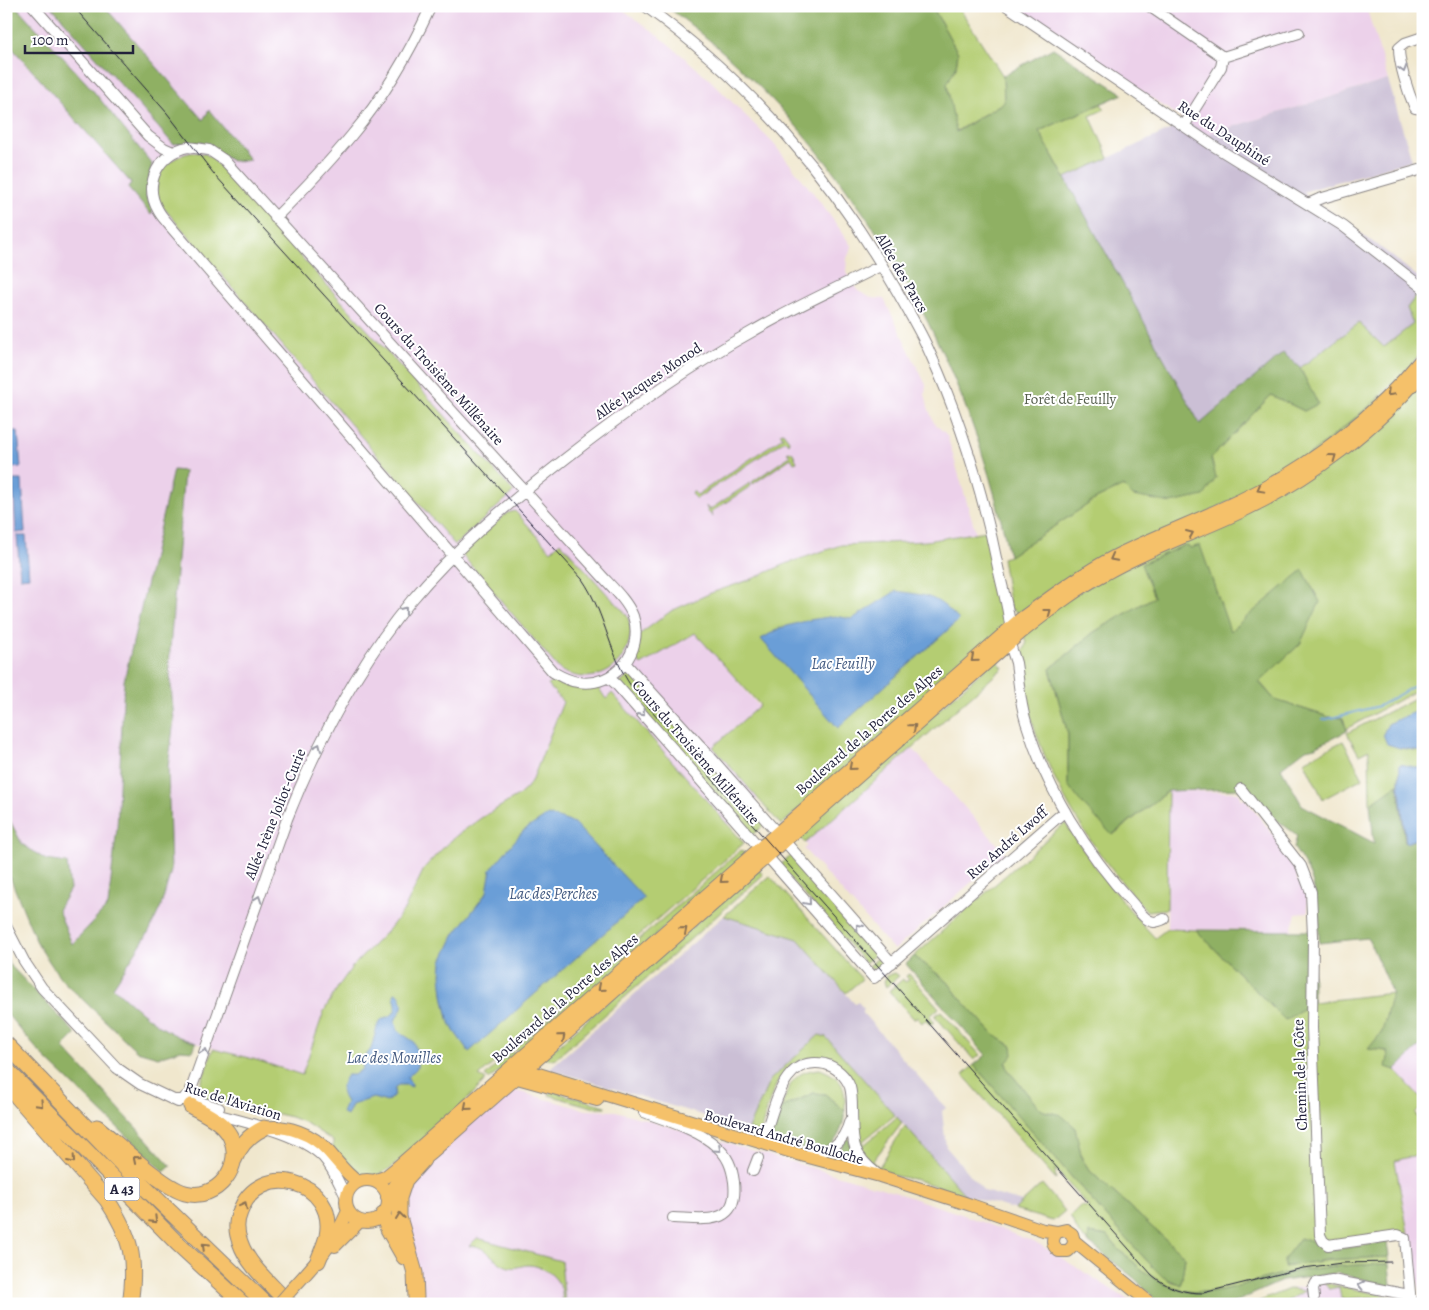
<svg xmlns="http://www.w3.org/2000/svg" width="1429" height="1310" font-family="Alegreya,serif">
<rect width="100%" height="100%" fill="#fff"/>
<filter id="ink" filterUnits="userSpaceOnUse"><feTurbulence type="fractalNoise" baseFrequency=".02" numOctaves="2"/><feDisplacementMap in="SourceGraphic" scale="10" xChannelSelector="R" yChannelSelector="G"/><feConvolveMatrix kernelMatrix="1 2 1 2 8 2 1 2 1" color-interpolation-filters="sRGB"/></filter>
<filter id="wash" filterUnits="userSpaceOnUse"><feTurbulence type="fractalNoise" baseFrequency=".0096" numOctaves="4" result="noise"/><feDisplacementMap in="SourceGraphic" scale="20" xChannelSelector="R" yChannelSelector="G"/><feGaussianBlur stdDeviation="1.12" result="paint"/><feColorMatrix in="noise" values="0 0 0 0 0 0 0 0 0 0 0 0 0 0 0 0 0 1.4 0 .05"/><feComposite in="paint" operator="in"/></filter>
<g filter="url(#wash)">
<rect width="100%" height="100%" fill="#f0e7cd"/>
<path fill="#ecd1ea" d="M6,6H618L665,41L708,78L773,143L814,194L842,232L852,247L847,258L846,271L858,291L871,298L884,299L926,385L925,394L928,407L934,423L947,435L976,533L802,559L752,579L711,593L676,609L803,758L683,865L534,776L527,788L518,796L481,818L456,836L425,867L404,910L390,928L352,967L338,987L324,1011L302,1075L196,1043L193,1051L181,1050L166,1055L158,1057L137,1051L61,979L38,945L6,865Z
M1015,6H1366L1388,80L1208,134L1187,122Z
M912,748L1005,853L894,950L804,849L807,846L805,843Z
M1168,791L1239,792L1241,799H1245L1301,870L1297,874V881L1306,884L1308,912L1296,914L1291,930L1167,929Z
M1423,1043V1108L1422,1099L1395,1070Z
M509,1089L586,1110L616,1111L888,1190L961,1214L1039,1244L1135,1304H422L421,1288L403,1200L412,1176Z
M1423,1153V1304H1422L1395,1161Z
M1324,1283L1400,1297L1405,1304H1253L1289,1289Z"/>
<path fill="#cbbfd5" d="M1388,80L1412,160L1303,192L1388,253L1423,281V288L1407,308L1414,324L1384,348L1359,324L1300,368L1283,353L1200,425L1130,299L1065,178L1187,122L1208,134Z
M724,916L798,939L855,1004L858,1002L864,1009L862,1012L946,1108L942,1111L946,1147L984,1191L1022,1202L1042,1184L1065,1211L1052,1221L965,1195L846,1059L802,1051L770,1080L748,1129L549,1069Z"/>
<path fill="#b4cd72" stroke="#6b7856" d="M932,6H958L1003,76L1004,102L955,132L946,84L956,67L958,53Z
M1101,104L1105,109L1090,116L1109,158L1065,178L1039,131Z
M195,152L206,154L212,158L514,492L455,545L162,206C147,179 167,155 195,152Z
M1419,292L1423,295V350L1411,365L1366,410L1327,442L1288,470L1018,613L1010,608L1002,558L1009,556L1096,499L1123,486L1216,478L1211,458L1271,395L1304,411L1317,404L1300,368L1359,323L1384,347L1413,324L1407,308Z
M1423,362V687L1346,729L1343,718L1329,717L1275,700L1259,681L1300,644L1319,601L1303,571L1230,632L1191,548L1185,545L1142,564L1154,597L1094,632L1050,669L1068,734V785L1113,835L1168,791L1167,909L1147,911C1096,856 1054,792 1032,720C1025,698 1025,675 1020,653L1025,648L1027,641L1025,640L1021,623L1266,491Z
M783,432L789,440L788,444L785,440L696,499L691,494L693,491L697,495L783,437L780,433Z
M789,451L793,453L797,462L794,463L791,458L753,484L752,482L790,456L787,452Z
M750,483L751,486L711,512L713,517L708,512L706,506L709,510Z
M515,511L551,551L560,542C576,559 592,577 607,594C613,600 621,607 626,614C637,632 626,661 608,671C592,680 575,678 560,670L462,555V553L507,513Z
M986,531L1005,622V626L781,825L713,747L760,705L695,633L641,665L635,658L640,634L671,611L711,593L752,579L788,563L841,545L926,541Z
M996,659L1003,668L805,843L797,835Z
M632,673L765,824L752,835L619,684Z
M554,680C568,687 583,692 598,687L606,699L612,693L744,843L479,1076L486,1080L458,1109L391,1168L376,1176H361L348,1170L333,1151V1141L306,1123L291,1117L201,1097L198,1092L213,1049L253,1059L302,1075L324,1011L338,987L352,967L390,928L404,910L425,867L442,849L456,836L481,818L518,796L527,788L534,776L563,702L548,685Z
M1423,694V708L1388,724L1400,748L1423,751V769L1400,765L1399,783L1406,842L1423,836L1405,844L1398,785L1370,804L1369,750L1359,755L1347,733Z
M1343,741L1363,778L1323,799L1304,761Z
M1065,823C1092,865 1121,901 1155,938L1167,929L1196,930L1285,1020L1313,1002L1393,993L1382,1032L1369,1049L1387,1051L1388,1058L1387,1067L1395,1070L1422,1099V1107L1415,1114L1423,1126V1153L1395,1161L1408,1233L1335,1245L1323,1242L1319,1244L1300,1238L1284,1267C1319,1260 1354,1258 1389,1257V1264C1353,1265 1318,1266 1283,1274C1225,1287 1192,1310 1140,1268C1128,1257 1117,1249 1108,1236L1089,1233L1088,1242L1079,1234L1070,1216L1080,1206L1089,1207L1055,1169L1056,1180L963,1075L974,1065L1103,1213L1151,1265L1171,1282L1181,1284L1185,1257L1090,1171L1082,1159L1080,1149L1053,1113L1043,1111L1039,1108L1008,1070L1006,1063L1012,1046L994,1035L959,997L948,982L914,956Z
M741,850L746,855L524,1052L514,1049Z
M792,855L878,952L865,963L779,866Z
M758,869L763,875L554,1060L544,1058Z
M770,876L862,979L846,993L798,939L724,916Z
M881,955L883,963L879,968L872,969L868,967Z
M895,973L899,976L886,987L884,982L886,976Z
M909,974L939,1008L930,1016L934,1022L930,1025L925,1020L922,1023L917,1017L914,1019L889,991L903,979L905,982L909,980L906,976Z
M941,1011L980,1055L974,1060L935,1016Z
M819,1035L826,1037L895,1115L863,1141L864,1145L897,1117L902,1123L872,1162L879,1167L905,1126L965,1195C949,1190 933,1185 917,1180C905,1177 883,1176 874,1167C870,1163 862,1156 859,1150C848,1124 869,1078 835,1063C827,1059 819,1057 810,1058C775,1063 769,1105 760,1133L748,1129L770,1080Z
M511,1052L521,1055L489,1079L485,1076Z
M820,1069C843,1078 846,1087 845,1111L825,1094L814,1093L781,1108C790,1085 792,1071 820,1069Z
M551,1091L606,1106V1107H592L549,1095Z
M1042,1184L1065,1211L1053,1221L1014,1210Z
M477,1238L561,1261L565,1304L562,1303C562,1299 563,1293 561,1288C556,1275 542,1265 528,1265C522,1265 515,1269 509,1267C495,1264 485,1243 469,1246Z
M1324,1283L1394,1297L1402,1304H1373V1297L1341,1299L1339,1287L1329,1289Z
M1289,1289L1305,1291L1282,1304H1253Z"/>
<path fill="#8fb064" stroke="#586950" d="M6,6H16L91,88L152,164L146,196L153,212L151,215L128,188L131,183L6,41Z
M51,6H104L203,120L209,110L250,160L232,161L201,142L173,144Z
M666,6H932L958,53L956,67L947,84L956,132L1004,102L1003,76L1053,48L1123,94L1039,131L1200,424L1283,353L1300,368L1318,404L1304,411L1271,395L1211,458L1216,478L1204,496L1171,503L1133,496L1123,486L1096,499L1009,556C968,346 840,133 666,6Z
M173,470L184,471L169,663L174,720L168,767L171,871L161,906L150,930L113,987C138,1010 163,1034 196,1043L193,1051L181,1050L158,1057L137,1051L61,979L38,945L9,875L6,865V813L22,844L46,860L67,863L70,889L58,910L72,944L108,906L117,828L124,681Z
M1185,545L1191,548L1200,545L1230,631L1303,570L1320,602L1300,644L1259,682L1275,700L1329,717L1343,718L1347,731L1315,747L1306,749L1281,768L1302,805L1374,843L1370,804L1398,784L1405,843L1423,837V1043L1395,1070L1386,1067L1388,1058L1387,1051L1368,1049L1382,1032L1392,993L1368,938L1319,943V914L1316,912C1316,883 1310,872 1294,848L1297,835L1274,818L1267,819L1242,789L1168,791L1112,835L1079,800L1068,785V734L1050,669L1094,632L1154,597L1141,564Z
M1196,930L1312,931L1313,1002L1285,1020Z
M6,955L9,964L76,1034L63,1047L171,1166L164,1172L41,1054L6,1013Z
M914,956L948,982L959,997L994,1035L1012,1046L1013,1055L1006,1063L1008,1070L1039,1108L1044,1111L1061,1115L1075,1127L1082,1159L1090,1171L1185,1257L1181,1285L1163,1277L1151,1265L1103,1213L974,1065L986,1055L906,964Z
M814,1093L825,1094L845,1111C843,1129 836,1151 813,1151C804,1150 781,1141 771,1138L781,1108Z
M848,1136L854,1155L847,1162L842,1157L834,1159L832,1154L840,1150Z
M1089,1233L1108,1236C1117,1249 1128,1257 1140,1268C1192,1310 1225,1287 1283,1274C1318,1266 1353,1265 1389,1264L1391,1286L1337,1273L1282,1281L1231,1304H1160L1134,1278L1088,1242Z
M1300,1238C1311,1241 1323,1248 1334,1249L1387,1242L1389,1257L1326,1260L1284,1267V1259Z"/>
<path fill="#6b9ed7" stroke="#466089" d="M10,431H18L21,467L12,468Z
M13,480H22L25,532L16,533Z
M17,536H26L29,577L20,578Z
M896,591C929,596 936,595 959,620L838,728L761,639L780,628L809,620L835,616L852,619Z
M1423,708V751L1400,748L1387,744L1383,734L1388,724Z
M1400,764L1423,769V836L1406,843L1399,783Z
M548,815L574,823L644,898L469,1052L454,1031L448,1019L443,995L441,975L442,961L455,934L487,892L491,869L523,831Z
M395,993L399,994C406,1009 401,1008 395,1021L398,1031L413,1041L418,1053L417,1068L407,1078L412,1084V1087L407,1085H398L395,1088L394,1095L387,1102L373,1098L352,1105L347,1116L342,1113L346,1102C339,1092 340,1085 347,1075H354L362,1069L364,1058L371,1049L377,1027L381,1020L392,1015L395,1011L396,1005L394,995Z"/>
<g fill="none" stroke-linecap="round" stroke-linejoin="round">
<path stroke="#6b9ed7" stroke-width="2" d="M1323,720L1379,706L1423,681"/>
</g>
</g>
<g filter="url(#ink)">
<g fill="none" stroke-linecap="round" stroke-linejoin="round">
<defs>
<path id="minor" d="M33,6L148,136L164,148L173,152
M645,6C749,81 834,180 897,291C908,311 921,332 930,353C962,423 984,497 999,572C1003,590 1008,607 1010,625C1011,631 1009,636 1010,642C1011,649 1014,656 1016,663C1019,683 1020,703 1026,722C1046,789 1086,853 1133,904C1138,910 1145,921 1154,922C1155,922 1163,920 1164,919
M1007,6L1212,145L1343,226L1423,288
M1149,6L1223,57L1221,67L1184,126
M1423,37L1405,43L1399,48C1399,65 1408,92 1415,108L1423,109
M1223,57L1299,33
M188,147L209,150L224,160L602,576C613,588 627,601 633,616C645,651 615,688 578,682C569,681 562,677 553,672L170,226C166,221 161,216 158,210C142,183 160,152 188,147Z
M1308,204L1319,199L1423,169
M275,218C301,192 327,165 351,136C383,98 410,52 431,6
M626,664L706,752L892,963
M609,678L616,684L874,978L1065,811
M1241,789L1301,866L1311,892L1313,936L1312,1028L1320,1235L1323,1241L1328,1245L1398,1235L1405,1238L1411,1304
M6,926L24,961L42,988L117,1068L140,1084L178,1102
M185,1097L219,1108
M173,1100H183L188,1098L287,819C318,741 357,666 411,601C456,547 510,502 565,459C625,412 688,367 755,330C796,306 840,287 882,265
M208,1112C240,1121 300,1133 323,1157C333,1168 339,1183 346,1197
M644,1112C667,1121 697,1129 716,1146C728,1156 732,1167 734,1182C739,1227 704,1219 673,1218
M765,1134C776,1104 783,1055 825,1064C836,1067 846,1076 850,1087C852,1094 852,1102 852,1110C853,1143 850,1152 877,1174
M807,1155C831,1151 843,1145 850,1120
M753,1171L758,1158
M1314,1297L1313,1289L1316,1283L1332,1280L1409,1295"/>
<path id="major" d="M519,1068L805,1156L880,1176L971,1205L1043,1230L1057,1232L1066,1230L1072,1234L1074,1241L1151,1304
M510,1076L597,1100
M264,1128C286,1124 313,1134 328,1151C339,1163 345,1173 358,1182
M346 1201a21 21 0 1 1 42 0a21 21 0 1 1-42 0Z
M373,1181L385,1177L395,1169L1019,620C1050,597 1082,573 1117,555C1158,535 1201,519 1242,499C1311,466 1375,416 1423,357
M387,1197C396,1178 413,1167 429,1155L1021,633C1048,612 1075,590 1105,574C1150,548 1200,532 1247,509C1310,479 1378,428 1423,373
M1057,1232C1051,1239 1052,1246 1059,1251H1068L1073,1246L1074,1241
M335,1246L360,1221
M292,1289C317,1262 333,1245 348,1211"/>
<path id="highway" d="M6,1044L136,1179L266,1304
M6,1069L178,1244L243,1304
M6,1084L107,1200C131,1236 137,1260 130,1304
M97,1127C117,1143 162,1187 185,1193C217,1202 245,1165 230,1136C222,1121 205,1114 191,1106
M234,1160C240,1145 249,1135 264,1128
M383,1215L388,1229L404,1257
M416,1298L415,1273L399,1217V1198L405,1180L423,1160
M289,1304C272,1285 248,1266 240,1242C236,1232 236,1221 240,1212C258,1159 338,1180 327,1236C325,1244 321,1253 318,1261"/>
</defs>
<use href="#minor" stroke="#898484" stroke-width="12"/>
<use href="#major" stroke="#898484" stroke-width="14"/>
<use href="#highway" stroke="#898484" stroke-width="17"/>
<use href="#minor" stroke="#fff" stroke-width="10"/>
<use href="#major" stroke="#f5c16b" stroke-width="12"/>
<use href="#highway" stroke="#f5c16b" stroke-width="15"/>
<path stroke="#22223b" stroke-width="1" d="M73,6L167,113L214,174L582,579C607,615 609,660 637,694L1152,1275C1167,1288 1184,1293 1203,1293L1303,1268L1342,1263L1391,1262"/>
<defs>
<path id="major-bridge" d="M279,1304L292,1289"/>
</defs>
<use href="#major-bridge" stroke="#898484" stroke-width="14" stroke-linecap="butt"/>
<use href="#major-bridge" stroke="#f5c16b" stroke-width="12"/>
</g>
<defs><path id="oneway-chevron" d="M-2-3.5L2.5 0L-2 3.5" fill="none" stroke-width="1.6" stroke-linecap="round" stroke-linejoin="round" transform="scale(1.25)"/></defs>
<g stroke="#9c9ca7">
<use href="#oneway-chevron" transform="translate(1403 69) rotate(74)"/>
<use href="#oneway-chevron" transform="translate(404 610) rotate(-52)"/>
<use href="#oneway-chevron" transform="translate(642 713) rotate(48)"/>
<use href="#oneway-chevron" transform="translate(318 747) rotate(-65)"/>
<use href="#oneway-chevron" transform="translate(258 899) rotate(-71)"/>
<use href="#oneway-chevron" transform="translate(808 902) rotate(49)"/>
<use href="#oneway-chevron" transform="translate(859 927) rotate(-132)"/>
<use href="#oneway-chevron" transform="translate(205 1052) rotate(-71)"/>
<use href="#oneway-chevron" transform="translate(718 1149) rotate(42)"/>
<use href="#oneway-chevron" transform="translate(1361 1285) rotate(-168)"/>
</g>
<g stroke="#8c7253">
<use href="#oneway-chevron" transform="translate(1390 393) rotate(135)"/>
<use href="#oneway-chevron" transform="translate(1333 457) rotate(-36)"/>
<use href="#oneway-chevron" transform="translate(1260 489) rotate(151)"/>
<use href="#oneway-chevron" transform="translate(1190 534) rotate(-23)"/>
<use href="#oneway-chevron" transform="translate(1113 558) rotate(152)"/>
<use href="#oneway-chevron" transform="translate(1048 612) rotate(-37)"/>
<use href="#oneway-chevron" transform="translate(974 659) rotate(139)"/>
<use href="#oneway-chevron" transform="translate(913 727) rotate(-41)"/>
<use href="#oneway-chevron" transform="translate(852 767) rotate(139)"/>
<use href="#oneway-chevron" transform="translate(723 880) rotate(139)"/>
<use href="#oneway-chevron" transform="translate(684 930) rotate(-41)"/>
<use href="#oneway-chevron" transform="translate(601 988) rotate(139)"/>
<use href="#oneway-chevron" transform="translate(562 1037) rotate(-41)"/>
<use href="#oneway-chevron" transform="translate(40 1104) rotate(46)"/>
<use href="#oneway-chevron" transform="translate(467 1107) rotate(139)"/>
<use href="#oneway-chevron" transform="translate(136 1159) rotate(-140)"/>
<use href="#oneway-chevron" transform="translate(72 1160) rotate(49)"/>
<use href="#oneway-chevron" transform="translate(244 1205) rotate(-62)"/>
<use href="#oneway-chevron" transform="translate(400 1216) rotate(-97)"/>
<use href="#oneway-chevron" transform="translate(154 1220) rotate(45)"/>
<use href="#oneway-chevron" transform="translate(205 1246) rotate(-136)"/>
</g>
</g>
<g text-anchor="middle" stroke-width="4" stroke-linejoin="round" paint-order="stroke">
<rect fill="#fff" stroke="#646476" stroke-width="1" x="104.5" y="1177.5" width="35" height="23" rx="4"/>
<g font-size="14" font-weight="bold" fill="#22223b">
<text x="122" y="1194">A 43</text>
</g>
<g font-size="15" fill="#22223b" stroke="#fff">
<text transform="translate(1224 133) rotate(33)" y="5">Rue du Dauphiné</text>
<text transform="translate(902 273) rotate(60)" y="5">Allée des Parcs</text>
<text transform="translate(439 374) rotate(48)" y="5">Cours du Troisième Millénaire</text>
<text transform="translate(648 381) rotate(-34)" y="5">Allée Jacques Monod</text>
<text transform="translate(869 730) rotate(-41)" y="5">Boulevard de la Porte des Alpes</text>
<text transform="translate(696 752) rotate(49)" y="5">Cours du Troisième Millénaire</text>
<text transform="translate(275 814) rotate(-68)" y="5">Allée Irène Joliot-Curie</text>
<text transform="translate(1007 843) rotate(-41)" y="5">Rue André Lwoff</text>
<text transform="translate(565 998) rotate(-41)" y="5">Boulevard de la Porte des Alpes</text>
<text transform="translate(1300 1075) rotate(-92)" y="5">Chemin de la Côte</text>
<text transform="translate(233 1101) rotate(17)" y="5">Rue de l'Aviation</text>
<text transform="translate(784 1137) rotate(16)" y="5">Boulevard André Boulloche</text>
</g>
<g font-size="15" fill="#555e4e" stroke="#fff">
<text x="1070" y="404">Forêt de Feuilly</text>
</g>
<g font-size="16" font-style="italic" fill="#435a81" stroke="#fff">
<text x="843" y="669">Lac Feuilly</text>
<text x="553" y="899">Lac des Perches</text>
<text x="394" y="1063">Lac des Mouilles</text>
</g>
</g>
<rect width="1429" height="1310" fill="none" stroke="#fff" stroke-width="25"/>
<path d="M25 45v8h108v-8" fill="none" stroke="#22223b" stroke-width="2.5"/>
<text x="32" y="45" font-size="15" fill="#22223b" stroke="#ffffff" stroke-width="4" paint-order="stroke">100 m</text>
</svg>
